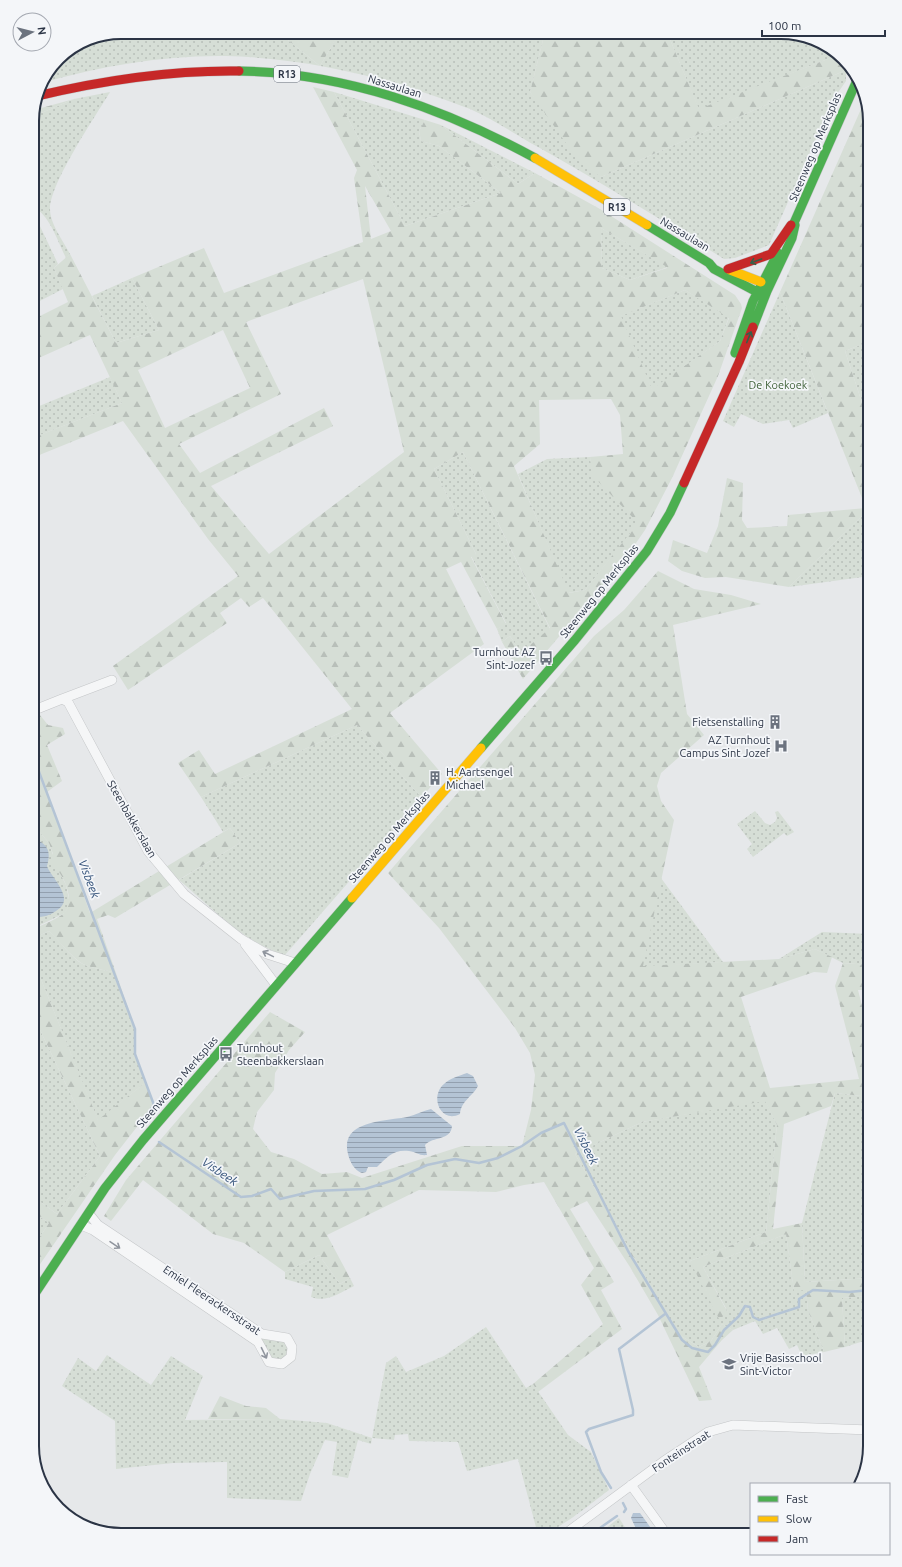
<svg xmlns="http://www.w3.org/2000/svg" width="902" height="1567" font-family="Ubuntu,sans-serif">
<defs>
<pattern id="grass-dots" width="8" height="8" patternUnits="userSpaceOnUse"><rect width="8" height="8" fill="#d6ded6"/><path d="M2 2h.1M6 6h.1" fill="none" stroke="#b8bfb9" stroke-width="1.8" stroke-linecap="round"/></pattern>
<pattern id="forest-firs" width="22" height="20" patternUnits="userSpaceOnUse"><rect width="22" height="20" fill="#d6ded6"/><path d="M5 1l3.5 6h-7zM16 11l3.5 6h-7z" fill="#b8bfb9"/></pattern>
<pattern id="water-rules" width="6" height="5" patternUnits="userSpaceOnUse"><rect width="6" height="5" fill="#b4c4d5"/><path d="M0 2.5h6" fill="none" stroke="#93a0af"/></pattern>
</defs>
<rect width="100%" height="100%" fill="#e6e8ea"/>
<path fill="url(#grass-dots)" d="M121,32H278L320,66L340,32H545L530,92L601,177L846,70V81L833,100L769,245L735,258L724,259C663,221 601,182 538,147C516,135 493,119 470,109C394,79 309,58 226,56C164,55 101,66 41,83L58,58L87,39Z
M681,32H787L830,47L838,55L699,110L669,37Z
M110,92C95,117 50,183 50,209C50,224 64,242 70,254L66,258C57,240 50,215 32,206V117L74,99Z
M334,92L425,120L419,131L421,141L439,146L501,193L405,226Z
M441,125L535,173L518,184Z
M39,224L58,264L54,268L63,289L32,305V230Z
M601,228L668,267L630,280L602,268Z
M132,278L159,330L116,343L92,296Z
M685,290L729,317L720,341L652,390L620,316Z
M780,292L828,413L793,428L789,420L763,424L741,414L734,427L723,421Z
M870,341V427L845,351Z
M110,377L122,403L40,435L32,417V409Z
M463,452L550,629L521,653L510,636L502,642L497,629L506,623L471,556L476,554L434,469Z
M590,457L593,475L639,523L585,590L568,593L518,474L547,459Z
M870,508V576L789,587Z
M357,725L422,798L285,955C244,943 211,907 179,880L240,843L230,828L223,832L201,797Z
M755,811L765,823L770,825L775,822L777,818L775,812L778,811L794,832L787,836L784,833L753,857L747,849L752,844L737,824Z
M32,823L49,843L57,867L66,885L70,904L65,913L32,929Z
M661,878L723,962L642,967Z
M49,931C59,940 74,961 85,965C95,969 106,970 116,973L135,1029V1054L146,1082L98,1121L32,957V939Z
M822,932L870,934V965L843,963L815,949L779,959Z
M32,1013L100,1156L57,1214L32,1196Z
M835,1093L870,1097V1278L805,1282L802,1223Z
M765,1100L777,1125L766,1232L690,1261L728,1312L703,1267L786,1234L794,1290L806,1289L808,1310L824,1352L802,1356L797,1345L789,1349L777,1328L763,1334L755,1321L733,1330L722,1324L711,1341L699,1347L678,1334L575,1154L642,1122Z
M32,1211L49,1223L32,1249Z
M319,1255L340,1284L350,1278L354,1286C339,1293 327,1303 311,1297L313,1287L285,1279V1272Z
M870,1296V1339L845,1347L842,1298Z
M486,1327L526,1388L533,1384L568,1435L591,1452L609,1490C595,1500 554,1535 538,1535L518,1459L467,1471L458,1442L409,1441L408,1434L395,1435L394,1440L372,1438L371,1444L358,1440L348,1478L332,1475L337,1442L325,1440L310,1474L301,1501L227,1498V1462L173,1463L116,1469L115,1421L62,1386L78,1358L96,1371L107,1355L151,1385L171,1356L203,1376L185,1420L280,1419L327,1423L372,1438L386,1363L396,1356L406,1372L444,1356Z
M262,1337L286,1342L289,1352L282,1361L273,1360L260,1340Z
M619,1518L630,1535H597Z"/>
<path fill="url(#forest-firs)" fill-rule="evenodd" d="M278,32H340L320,66Z
M545,32H681L669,37L699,109L838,55L848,67L846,70L601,177L580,163L530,92Z
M313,87L334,92L405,226L501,193L439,146L421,141L419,131L425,120L441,125L518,184L535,173L600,209L735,295L741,304L742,308L718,376L672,478L645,530L625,559L523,679L502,642L510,636L521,653L550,628L463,452L434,469L476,554L471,557L506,624L497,629L461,562L446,569L484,644L390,713L442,774L438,778L433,774L431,777L435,781L422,798L357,725L201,797L178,763L199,750L215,774L352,709L263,598L249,607L241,598L220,613L227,623L128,690L113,666L238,576L208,539L123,421L32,458V438L122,403L90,335L32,361V320L68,302L54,268L70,254L116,343L159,330L132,278L204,248L224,293L363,242L354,178L357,170ZM365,186L391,231L371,239ZM601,228L667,267V268L630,280L602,268ZM363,279L404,452L269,554L211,486L333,426L324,408L200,473L179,444L281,394L246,322ZM685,290L729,318L720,341L652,389L621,316ZM223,330L250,388L165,428L138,370ZM611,399L620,415L623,454L590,457L592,475L638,523L585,590L569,593L514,466L540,444L539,400Z
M74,99L32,117L34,110Z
M865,100L870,121V341L845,351L870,427V508L789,587L726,577L705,578L682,571L668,561L673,540L707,553L718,526L727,478L743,483L742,520L747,528L787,526L788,515L866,508L780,292Z
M658,571L694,589L731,595L761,604L673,625L687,714L704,735L661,773L657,786L661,801L674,820L643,966L779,959L815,949L832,957L827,973L814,972L741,997L770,1088L859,1079L835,986L843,963L870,965V990H858L870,1037V1097L835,1093L831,1106L784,1124L773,1229L802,1223L805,1282L870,1278V1296L842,1298L845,1347L824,1352L808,1310L806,1290L794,1291L786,1234L703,1267L728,1313L719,1319L690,1261L766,1232L777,1125L765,1101L642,1122L575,1154L678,1334L699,1347L711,1341L722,1324L733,1330L722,1340L699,1367L712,1400L699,1401L658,1315L630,1267L587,1201L570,1209L614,1282L601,1290L622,1329L538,1392L533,1384L603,1324L581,1285L594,1268L544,1182L524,1185L496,1192L419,1190L327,1235L350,1278L340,1284L319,1255L285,1272L244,1243L213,1234L143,1180L111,1221L104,1216L126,1180L270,1012L305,1032L289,1050L275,1073L274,1090L257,1112L253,1129L271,1152L294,1159L322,1174L347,1172L362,1178L462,1146H522L531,1110L535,1075L530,1053L515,1028L439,928L388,873L594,636L624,610Z
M40,715L48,725L63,728L65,734L47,745L62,781L47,792L90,913L230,828L240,843L115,918L108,915L97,919L116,973C106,970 95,969 85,965C75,961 58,940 49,931L32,939V929C40,926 60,918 65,912C76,899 62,871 50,862L53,854L49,843L32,823V719Z
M32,957L98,1120L146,1082L154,1105L115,1155L32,1276V1249L49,1223L32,1211V1196L57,1214L100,1156L32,1013Z
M220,1396L246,1406L266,1408L280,1419H208Z"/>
<path fill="url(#water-rules)" d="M32,836C46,845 52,848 47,866C51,878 77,899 56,911C49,916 41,918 32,917Z
M467,1073L473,1076L478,1086C473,1096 461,1101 460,1114C441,1124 429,1097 444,1084C450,1078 459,1076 467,1073Z
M431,1109L452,1126C451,1141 433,1136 425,1145L427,1155C419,1156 417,1152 409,1151C394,1149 387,1157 377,1167H368L366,1172L362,1173C354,1170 350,1162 348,1154C339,1120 387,1121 407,1117C415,1115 423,1111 431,1109Z
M633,1513H640L656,1535H639L631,1518Z"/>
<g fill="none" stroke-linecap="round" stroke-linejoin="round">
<path stroke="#b4c4d5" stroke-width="2.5" d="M32,753L135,1029V1054L154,1105L141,1123
M159,1142L241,1197L252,1196L271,1189L280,1199L314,1191L365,1189L394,1180L427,1165L455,1159L479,1163L498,1158L522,1146L541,1133L564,1123L628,1251L682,1340L692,1348L708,1352L715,1345L724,1330L739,1316L745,1306L750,1307L753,1317L759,1320L799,1307V1299L813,1290L849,1292L870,1290
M611,1488L601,1472L586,1432L589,1429L633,1415V1410L619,1349L665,1314
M623,1503L626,1509L624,1512
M590,1535L617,1516"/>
<defs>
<path id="street" d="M62,699L112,680
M32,711L62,699L68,702L148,851L184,894L241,939L267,954L295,963
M245,944L276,985
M81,1225L93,1230L258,1342L269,1362L282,1364L291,1357L292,1347L287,1338L262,1334L98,1225L89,1214
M631,1485L667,1535
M560,1535L569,1531L664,1461L708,1432L733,1425L870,1430"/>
<path id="fast" d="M239,71C345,73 443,108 535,158
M647,225L709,263L714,269L757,292
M790,232L858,78
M753,327L767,291L792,238L795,225
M735,353L753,301L778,253
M481,748L575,640L647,551L670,513L684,483
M32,1298L105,1188L143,1140L352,898"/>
<path id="slow" d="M535,158L647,225
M730,270L761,282
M352,898L481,748"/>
<path id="jam" d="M37,96C104,80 170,70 239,71
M728,269L771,254L791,225
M684,483L739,362L753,327"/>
</defs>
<use href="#street" stroke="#c4c6c8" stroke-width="10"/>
<use href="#fast" stroke="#c4c6c8" stroke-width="10"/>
<use href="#slow" stroke="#c4c6c8" stroke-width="10"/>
<use href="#jam" stroke="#c4c6c8" stroke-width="10"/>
<use href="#street" stroke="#f5f6f7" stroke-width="9"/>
<use href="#fast" stroke="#4caf50" stroke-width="9"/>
<use href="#slow" stroke="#ffc107" stroke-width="9"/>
<use href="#jam" stroke="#c62828" stroke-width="9"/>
</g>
<defs><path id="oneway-shaft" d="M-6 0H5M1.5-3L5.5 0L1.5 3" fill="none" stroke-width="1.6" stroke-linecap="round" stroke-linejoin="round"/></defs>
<g stroke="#375f49">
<use href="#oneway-shaft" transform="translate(756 261) rotate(160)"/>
<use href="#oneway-shaft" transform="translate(749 337) rotate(-68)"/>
</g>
<g stroke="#90959e">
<use href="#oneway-shaft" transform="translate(268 954) rotate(-154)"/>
<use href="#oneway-shaft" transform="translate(115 1245) rotate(34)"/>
<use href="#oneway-shaft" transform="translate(264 1353) rotate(64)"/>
</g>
<defs>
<symbol id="bus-bare" viewBox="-9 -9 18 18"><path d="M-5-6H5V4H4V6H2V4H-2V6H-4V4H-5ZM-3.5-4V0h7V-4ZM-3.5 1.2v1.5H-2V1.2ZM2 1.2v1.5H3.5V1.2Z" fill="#6c737f" stroke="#f4f6f9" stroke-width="2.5" paint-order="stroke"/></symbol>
<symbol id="building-bare" viewBox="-9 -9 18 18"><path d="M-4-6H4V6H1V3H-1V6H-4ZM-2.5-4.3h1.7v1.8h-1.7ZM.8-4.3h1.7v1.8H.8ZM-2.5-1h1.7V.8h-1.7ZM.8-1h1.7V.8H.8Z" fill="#6c737f" stroke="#f4f6f9" stroke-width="2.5" paint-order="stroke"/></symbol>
<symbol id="hospital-bare" viewBox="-9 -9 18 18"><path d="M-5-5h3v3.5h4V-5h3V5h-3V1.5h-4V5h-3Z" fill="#6c737f" stroke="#f4f6f9" stroke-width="2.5" paint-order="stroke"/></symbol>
<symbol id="school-bare" viewBox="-9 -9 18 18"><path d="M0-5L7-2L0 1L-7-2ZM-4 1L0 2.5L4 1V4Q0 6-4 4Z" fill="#6c737f" stroke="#f4f6f9" stroke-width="2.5" paint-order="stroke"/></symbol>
</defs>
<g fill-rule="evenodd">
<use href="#bus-bare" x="536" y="648" width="20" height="20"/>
<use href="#building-bare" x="765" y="712" width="20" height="20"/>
<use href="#hospital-bare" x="771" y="736" width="20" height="20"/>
<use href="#building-bare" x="425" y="768" width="20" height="20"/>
<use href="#bus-bare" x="216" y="1044" width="20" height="20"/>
<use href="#school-bare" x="719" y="1354" width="20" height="20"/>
</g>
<g text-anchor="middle" stroke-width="3.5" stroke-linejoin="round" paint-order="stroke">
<g fill="#f4f6f9" stroke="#676e7b" stroke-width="1">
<rect x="274" y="66" width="26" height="16" rx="3"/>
<rect x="604" y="199" width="26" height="16" rx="3"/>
</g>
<g font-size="10" font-weight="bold" fill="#2b3445">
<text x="287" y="78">R13</text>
<text x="617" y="211">R13</text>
</g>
<g font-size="11" fill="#2b3445" stroke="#f4f6f9">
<text transform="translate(395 86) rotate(17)" y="4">Nassaulaan</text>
<text transform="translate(815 147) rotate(-67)" y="4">Steenweg op Merksplas</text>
<text transform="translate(685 234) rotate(31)" y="4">Nassaulaan</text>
<text transform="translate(599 591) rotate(-51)" y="4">Steenweg op Merksplas</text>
<text transform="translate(132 819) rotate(60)" y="4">Steenbakkerslaan</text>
<text transform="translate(389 837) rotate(-49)" y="4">Steenweg op Merksplas</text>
<text transform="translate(177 1082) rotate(-49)" y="4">Steenweg op Merksplas</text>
<text transform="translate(212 1300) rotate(34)" y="4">Emiel Fleerackersstraat</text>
<text transform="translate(681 1451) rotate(-33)" y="4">Fonteinstraat</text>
</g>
<g font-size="11" fill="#3f6138" stroke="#f4f6f9">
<text x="778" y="389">De Koekoek</text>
</g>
<g font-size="11" fill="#2b3445" stroke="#f4f6f9" text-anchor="end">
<text x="535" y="656">Turnhout AZ<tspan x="535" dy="13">Sint-Jozef</tspan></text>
<text x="764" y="726">Fietsenstalling</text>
<text x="770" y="744">AZ Turnhout<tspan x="770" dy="13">Campus Sint Jozef</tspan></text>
<text x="446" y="776" text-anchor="start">H. Aartsengel<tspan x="446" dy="13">Michael</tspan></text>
<text x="237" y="1052" text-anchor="start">Turnhout<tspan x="237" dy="13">Steenbakkerslaan</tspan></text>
<text x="740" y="1362" text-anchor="start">Vrije Basisschool<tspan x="740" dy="13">Sint-Victor</tspan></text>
</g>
<g font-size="12" font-style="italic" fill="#34527a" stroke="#f4f6f9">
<text transform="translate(89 879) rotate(70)" y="4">Visbeek</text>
<text transform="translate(586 1146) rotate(64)" y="4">Visbeek</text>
<text transform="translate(220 1172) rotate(34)" y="4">Visbeek</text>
</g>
</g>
<path d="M0 0H902V1567H0ZM121 39H781A82 82 0 0 1 863 121V1446A82 82 0 0 1 781 1528H121A82 82 0 0 1 39 1446V121A82 82 0 0 1 121 39Z" fill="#f4f6f9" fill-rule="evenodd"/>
<path fill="none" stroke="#2b3445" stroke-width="2" d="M121 39H781A82 82 0 0 1 863 121V1446A82 82 0 0 1 781 1528H121A82 82 0 0 1 39 1446V121A82 82 0 0 1 121 39Z"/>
<rect x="750" y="1483" width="140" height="72" fill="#f4f6f9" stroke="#a4a8b1"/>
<rect x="758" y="1496" width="20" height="6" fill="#4caf50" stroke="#a4a8b1"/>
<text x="786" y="1503" font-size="12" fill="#2b3445">Fast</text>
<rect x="758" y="1516" width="20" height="6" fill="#ffc107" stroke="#a4a8b1"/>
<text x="786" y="1523" font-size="12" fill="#2b3445">Slow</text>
<rect x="758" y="1536" width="20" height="6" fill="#c62828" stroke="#a4a8b1"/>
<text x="786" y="1543" font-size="12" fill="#2b3445">Jam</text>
<g transform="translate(32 32) rotate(83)"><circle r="19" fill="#f4f6f9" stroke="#a4a8b1"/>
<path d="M0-3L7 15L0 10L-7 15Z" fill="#6c737f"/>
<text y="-6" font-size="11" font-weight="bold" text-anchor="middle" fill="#2b3445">N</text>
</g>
<path d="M762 30v6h123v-6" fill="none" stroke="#2b3445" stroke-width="2"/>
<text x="768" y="30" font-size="12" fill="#2b3445" stroke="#f4f6f9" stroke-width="3" paint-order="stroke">100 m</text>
</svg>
